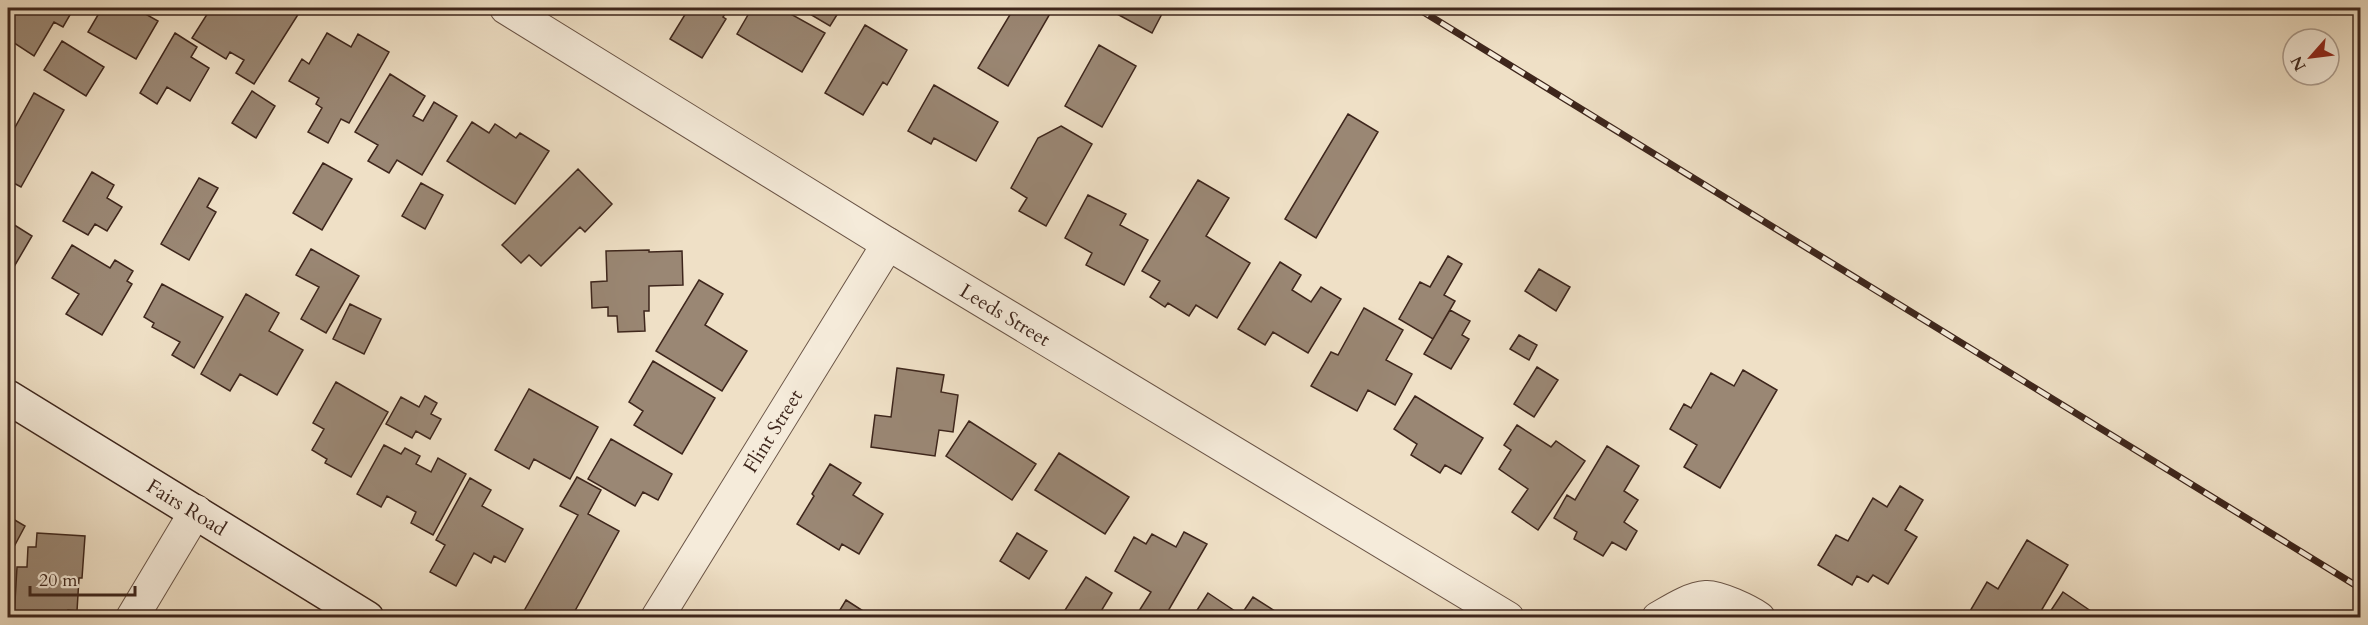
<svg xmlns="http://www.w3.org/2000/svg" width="2368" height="625" font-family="Cardo,serif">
<rect width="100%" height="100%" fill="#efe0c6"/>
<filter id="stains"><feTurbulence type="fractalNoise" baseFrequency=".00333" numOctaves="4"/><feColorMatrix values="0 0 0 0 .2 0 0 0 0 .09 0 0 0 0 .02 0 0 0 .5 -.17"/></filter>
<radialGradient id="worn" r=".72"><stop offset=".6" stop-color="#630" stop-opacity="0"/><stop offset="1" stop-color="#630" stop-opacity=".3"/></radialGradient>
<path fill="#9a8774" stroke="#3e261c" stroke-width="1.5" d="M8,8H74L63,27L54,22L34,56L8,39L10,33L8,31Z
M102,8H135L158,21L136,59L88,32Z
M211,8H255L265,14L269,8H290L299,13L254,84L236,73L244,60L230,52L226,59L192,38Z
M689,8H729L723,17L726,19L702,58L670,39Z
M752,8H780L825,33L802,72L737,34Z
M804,8H837L840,10L830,26L803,10Z
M1014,8H1044L1051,12L1008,86L978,68Z
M1106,8H1165L1152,33Z
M865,25L907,50L887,85L883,82L863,115L825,93Z
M175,33L197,47L191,57L209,68L190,101L167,87L157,104L140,93Z
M327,33L351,47L358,34L389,52L349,123L341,119L328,143L308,132L322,108L316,104L319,98L289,81L302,59L309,64Z
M62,41L104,67L86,96L44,70Z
M1099,45L1136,66L1102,127L1065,106Z
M390,74L425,96L413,116L423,121L434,102L457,116L422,175L397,160L389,173L368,161L378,145L355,132Z
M934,85L998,122L976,161L934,138L931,144L908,131Z
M252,91L275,106L256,138L232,123Z
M34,93L64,110L21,187L8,180V140Z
M1348,114L1378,132L1316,238L1285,219Z
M472,122L489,133L495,124L516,138L520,133L549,151L515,204L447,161Z
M1061,126L1092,144L1046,226L1019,211L1027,198L1011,188L1038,138Z
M323,163L352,179L322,230L293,213Z
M578,169L612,204L585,232L580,227L541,266L529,255L521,263L502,245Z
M92,172L114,185L107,198L122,207L107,231L95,224L88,235L63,221Z
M199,178L218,188L207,207L216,212L189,260L161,244Z
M1198,180L1229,198L1206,236L1250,263L1217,318L1196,305L1189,316L1168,303L1165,307L1150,297L1160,281L1142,271Z
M421,183L443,195L425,229L402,216Z
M1088,195L1126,214L1120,225L1148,240L1124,285L1086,265L1092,253L1065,238Z
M8,221L32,236L8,277Z
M72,245L110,268L115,260L133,271L127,281L132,284L102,335L66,314L79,294L52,278Z
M311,249L359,276L326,333L301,319L319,287L296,275Z
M649,250V252L682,251L683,285L649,286V311H644L645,331L618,332L617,316H608V307L592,308L591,282L607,281L606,251Z
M1448,256L1462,264L1444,295L1455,301L1433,339L1399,319L1420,282L1430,287Z
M1280,262L1301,275L1292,290L1311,302L1321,287L1341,299L1308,353L1273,332L1265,345L1238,329Z
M1539,269L1570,287L1556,311L1525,291Z
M699,280L723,294L705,325L747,351L722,391L656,351Z
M162,284L223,317L194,368L172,355L180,342L152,327L154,323L144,317Z
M246,294L279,313L269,331L303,350L277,395L240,374L230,391L201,374Z
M350,304L381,319L364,354L333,339Z
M1364,308L1403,330L1386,360L1412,374L1395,405L1368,390L1357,411L1311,386L1331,352L1338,355Z
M1450,310L1470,321L1462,335L1469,339L1451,369L1424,354Z
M1519,335L1537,345L1529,360L1510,349Z
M653,361L715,398L682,454L634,425L643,411L629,402Z
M1537,367L1558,380L1534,417L1514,404Z
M897,368L944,375L941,392L958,395L953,432L939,430L935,456L871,447L875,415L891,417Z
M1743,370L1777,390L1720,488L1684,467L1697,445L1670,429L1684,404L1691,408L1711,373L1734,386Z
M336,382L388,412L351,477L325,463L327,459L312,450L324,429L313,423Z
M529,389L598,427L570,479L534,459L529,469L495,450Z
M425,396L437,403L431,414L441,419L430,439L416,431L412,438L386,424L401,397L419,407Z
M1415,396L1483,438L1461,474L1445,465L1440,473L1411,455L1417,444L1394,429Z
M969,421L1036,464L1012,500L946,456Z
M1517,425L1551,447L1556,441L1585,461L1538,530L1512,512L1528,489L1499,469L1511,450L1504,445Z
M611,439L672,474L658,500L643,492L635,506L588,479Z
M384,445L401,454L405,448L420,456L416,464L431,472L438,458L466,474L433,535L411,523L416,512L387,496L381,507L357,494Z
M1607,446L1639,466L1624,491L1638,500L1624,522L1637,531L1626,550L1612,542L1603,556L1574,539L1577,532L1554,518L1567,495L1575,500Z
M1059,453L1129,497L1105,534L1035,490Z
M830,464L861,483L853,495L883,514L859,554L842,544L839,550L797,524L814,496L812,494Z
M577,477L601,490L588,514L619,531L571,618H520L578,515L560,506Z
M470,478L491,490L482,506L523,529L505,562L494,556L491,563L474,553L456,586L430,572L445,545L436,540Z
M1900,486L1923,500L1905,530L1917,537L1888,584L1873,575L1868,582L1857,576L1852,585L1818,565L1836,535L1848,541L1873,498L1887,507Z
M8,516L25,526L8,558Z
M1184,532L1207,544L1164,618H1151L1139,611L1151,592L1115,571L1134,537L1146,544L1152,534L1176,547Z
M37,533L85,536L82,578H79L77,611L68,610L67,618H14L17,567H27L28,547H36Z
M1017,533L1047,551L1029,579L1000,561Z
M2027,540L2068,565L2037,618H1966L1987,582L1998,589Z
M1086,577L1112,593L1097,618H1060Z
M2063,592L2101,618H2046Z
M1208,593L1241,615L1253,597L1281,615L1279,618H1192Z
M846,600L874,618H835Z"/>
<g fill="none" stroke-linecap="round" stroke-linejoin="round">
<defs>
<g id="street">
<path id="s1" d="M506,8L888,244L1508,618"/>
<path d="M132,618L196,511"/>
<path id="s2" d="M657,618L888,244"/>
<path d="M1658,618C1672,610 1690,598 1706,597C1718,596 1749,611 1759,618"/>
</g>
<g id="secondary">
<path id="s3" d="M8,397L367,618"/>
</g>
</defs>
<use href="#street" stroke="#6a5446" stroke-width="34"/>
<use href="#secondary" stroke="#3e261c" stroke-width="36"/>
<use href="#street" stroke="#f5ebda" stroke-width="32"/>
<use href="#secondary" stroke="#f5ebda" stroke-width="33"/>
<defs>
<path id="rail" d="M1417,8L2360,588"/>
</defs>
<use href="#rail" stroke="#3e261c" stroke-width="7"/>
<use href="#rail" stroke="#f5ebda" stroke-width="4.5" stroke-dasharray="14" stroke-linecap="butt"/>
</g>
<g text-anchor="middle" stroke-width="5" stroke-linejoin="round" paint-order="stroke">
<g font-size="20" fill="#3e261c" stroke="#f5ebda">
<text dy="7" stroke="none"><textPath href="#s1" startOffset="586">Leeds Street</textPath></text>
<text dy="7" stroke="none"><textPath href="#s2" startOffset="220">Flint Street</textPath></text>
<text dy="7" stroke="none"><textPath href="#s3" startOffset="210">Fairs Road</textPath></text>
</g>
</g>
<rect width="2368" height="625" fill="none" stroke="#efe0c6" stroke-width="30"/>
<rect x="9" y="9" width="2350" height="607" fill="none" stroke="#3e261c" stroke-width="3"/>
<rect x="15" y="15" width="2338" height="595" fill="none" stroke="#3e261c" stroke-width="1.5"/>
<g transform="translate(2311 57) rotate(242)"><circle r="28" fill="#f5ebda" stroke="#ac9c8e" stroke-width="1.5"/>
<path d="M0-4.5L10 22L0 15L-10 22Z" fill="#8f2418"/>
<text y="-9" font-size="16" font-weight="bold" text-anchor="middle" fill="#3e261c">N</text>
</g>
<path d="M30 586v9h105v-9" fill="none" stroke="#3e261c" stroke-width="3"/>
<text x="39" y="586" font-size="18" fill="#3e261c" stroke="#f5ebda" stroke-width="4.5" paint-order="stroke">20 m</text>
<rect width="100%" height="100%" filter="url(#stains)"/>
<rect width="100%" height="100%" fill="url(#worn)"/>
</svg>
